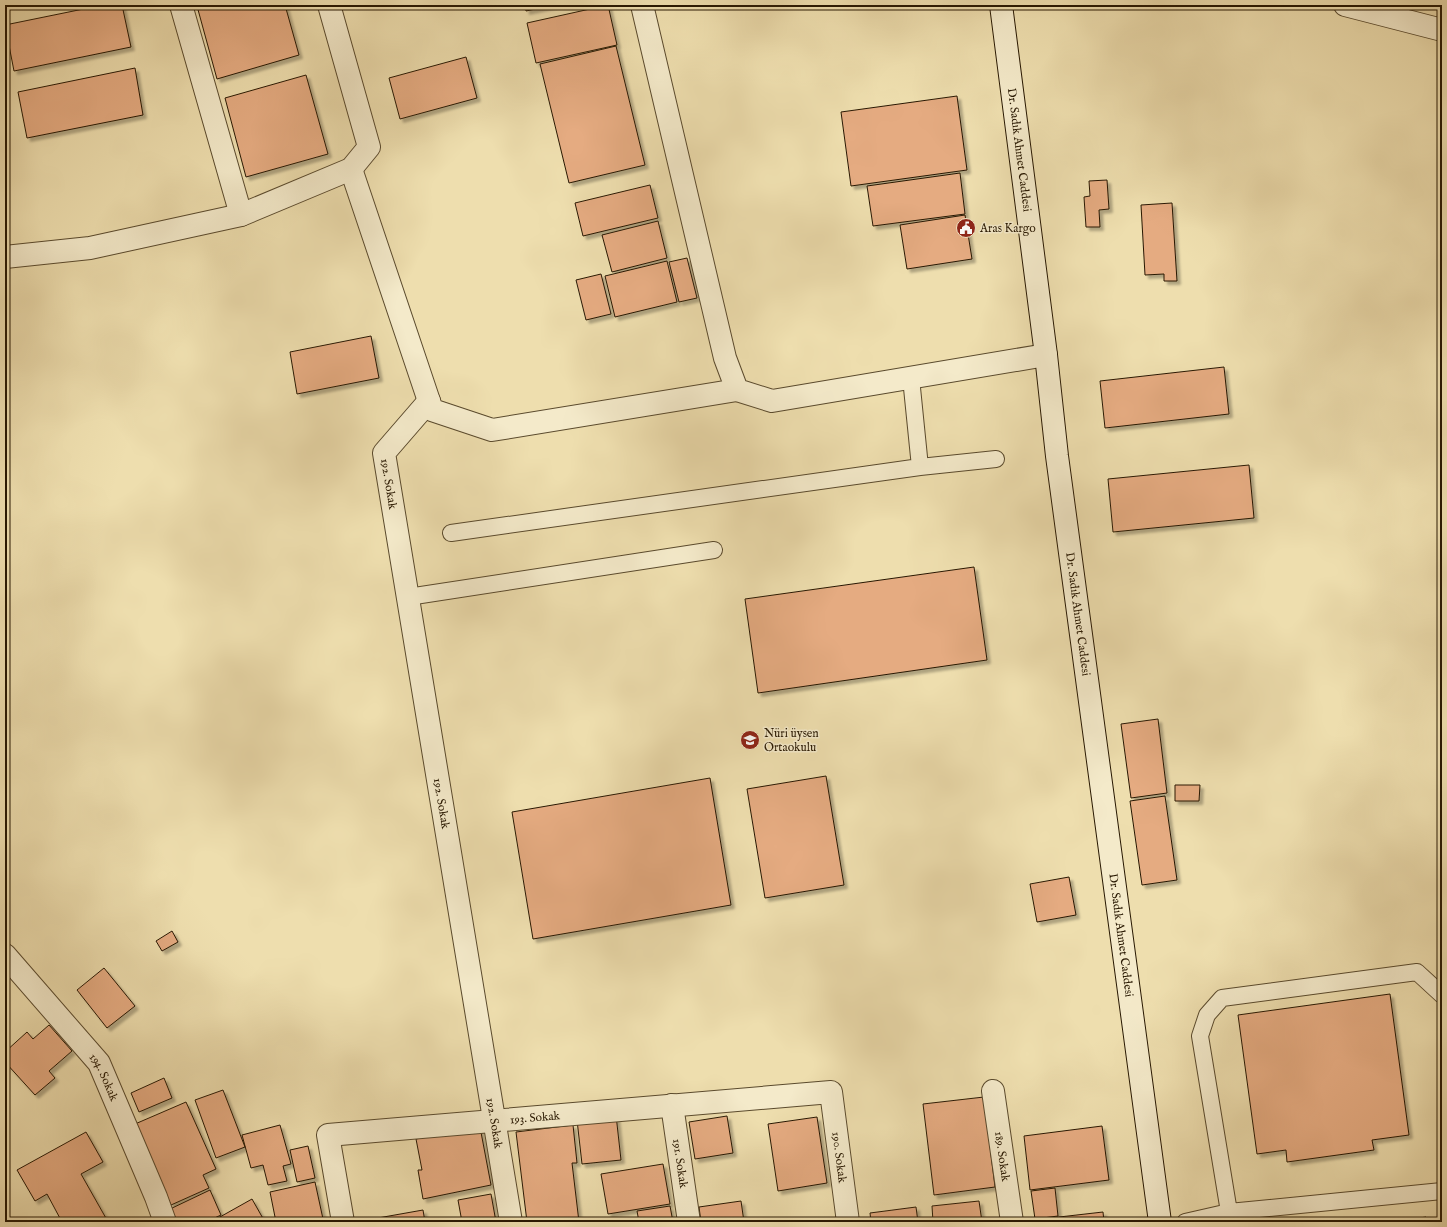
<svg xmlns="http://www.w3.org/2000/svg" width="1447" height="1227" font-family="'IM FELL English',serif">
<defs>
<filter id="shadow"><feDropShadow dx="3.5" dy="3.5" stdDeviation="1" flood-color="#0004"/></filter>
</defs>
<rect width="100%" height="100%" fill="#eedeae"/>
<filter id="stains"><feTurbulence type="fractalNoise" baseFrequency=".005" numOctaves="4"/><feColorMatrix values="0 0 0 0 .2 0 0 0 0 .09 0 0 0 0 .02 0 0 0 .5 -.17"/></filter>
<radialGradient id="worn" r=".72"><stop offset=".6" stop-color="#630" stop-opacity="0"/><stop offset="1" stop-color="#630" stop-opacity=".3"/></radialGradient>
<path fill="#e5ab81" stroke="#281802" filter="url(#shadow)" d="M103,5H122L131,47L14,71L5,25Z
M202,5H285L299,55L217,79L197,6Z
M525,5H554L526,11Z
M608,5L617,45L536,63L527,23Z
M616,46L645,165L569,183L540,64Z
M466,57L477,98L400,119L389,78Z
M135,68L143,115L27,138L18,92Z
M306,75L328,154L246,177L225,98Z
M957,96L967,170L851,186L841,112Z
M960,173L965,214L873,226L867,186Z
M1107,180L1109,209L1099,210L1100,227H1086L1084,197L1090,196L1089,181Z
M650,185L658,218L583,236L575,203Z
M1172,203L1177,281H1164V274L1145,275L1141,205Z
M965,215L972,259L907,269L900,225Z
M658,221L667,258L612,272L602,235Z
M687,258L697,298L679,302L669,262Z
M667,261L677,302L615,317L605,276Z
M601,274L611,314L586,320L576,280Z
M371,336L379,378L297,394L290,352Z
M1224,367L1229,414L1105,428L1100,381Z
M1249,465L1254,518L1113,532L1108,479Z
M974,567L987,660L758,693L745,599Z
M1158,719L1167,793L1131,798L1121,724Z
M826,776L844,885L765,898L747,789Z
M710,778L731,905L533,939L512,812Z
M1175,785H1200L1199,801H1175Z
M1165,796L1177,880L1142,885L1130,801Z
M1069,877L1076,915L1037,922L1030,884Z
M172,931L178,942L162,951L156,941Z
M104,968L135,1006L107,1028L77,990Z
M1390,994L1409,1135L1372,1140L1374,1150L1287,1162L1286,1150L1257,1154L1238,1015Z
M49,1025L72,1051L49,1071L55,1078L35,1095L5,1062V1052L27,1032L33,1039Z
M164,1078L172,1098L139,1112L131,1093Z
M223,1090L245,1147L216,1158L195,1100Z
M984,1097L995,1187L934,1195L923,1104Z
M186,1102L216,1169L203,1175L209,1188L171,1205L135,1124Z
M616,1115L621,1160L582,1164L577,1120Z
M727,1116L733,1153L695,1159L689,1122Z
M817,1117L827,1183L778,1191L768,1124Z
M280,1125L291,1164L283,1166L287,1181L268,1185L263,1165L251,1168L242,1135Z
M573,1125L577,1163H572L579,1222H527L516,1132Z
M1102,1126L1109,1180L1030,1190L1024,1136Z
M480,1127L491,1185L423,1199L418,1170H422L416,1139Z
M86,1132L103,1162L81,1174L107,1220L103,1222H62L47,1194L35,1201L17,1170Z
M308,1146L315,1178L297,1182L290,1150Z
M663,1164L670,1204L608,1214L601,1174Z
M315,1182L323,1219L310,1222H276L270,1192Z
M1055,1188L1058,1216L1035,1219L1031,1191Z
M210,1190L221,1215L206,1222H173L168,1210Z
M491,1194L496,1222H462L458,1200Z
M252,1199L265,1222H211Z
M741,1201L744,1222H701L699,1207Z
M979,1201L982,1222H933L932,1206Z
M670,1206L673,1222H639L637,1211Z
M916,1207L918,1222H871L870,1213Z
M423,1210L425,1222H362L361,1221Z
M1103,1212L1104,1222H1033V1220Z
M1426,1217L1427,1222H1392Z"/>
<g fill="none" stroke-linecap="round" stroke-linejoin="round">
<defs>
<path id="lane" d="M911,378L920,467
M451,533L920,467L996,459
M408,597L714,550
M1229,1212L1200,1036L1207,1015L1222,998L1417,972L1442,995
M1185,1222L1229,1212L1442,1191"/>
<g id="street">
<path d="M181,5L241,215"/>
<path d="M642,5L725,358L737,390L772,401L1046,355"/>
<path d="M1345,5L1442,30"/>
<path d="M351,169L432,410L492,430L737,390"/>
<path d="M5,257L90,248L241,215L351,169L369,147L329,5"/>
<path id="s1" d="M429,401L384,453L511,1222"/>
<path id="s2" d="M5,955L99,1063L156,1197L165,1222"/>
<path id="s3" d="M993,1091L1012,1222"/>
<path id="s4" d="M672,1105L689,1222"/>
<path id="s5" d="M343,1222L328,1135L831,1092L848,1222"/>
</g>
<g id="secondary">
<path id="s6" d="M1001,5L1046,355L1057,456L1160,1222"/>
</g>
</defs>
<use href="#lane" stroke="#5a4a2d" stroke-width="18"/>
<use href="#street" stroke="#5a4a2d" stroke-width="24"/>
<use href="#secondary" stroke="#281802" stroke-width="24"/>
<use href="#lane" stroke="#f4eaca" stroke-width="16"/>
<use href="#street" stroke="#f4eaca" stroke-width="22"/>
<use href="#secondary" stroke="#f4eaca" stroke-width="22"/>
</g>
<defs>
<symbol id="civic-disc" viewBox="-11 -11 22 22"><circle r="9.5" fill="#8f2418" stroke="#f4eaca"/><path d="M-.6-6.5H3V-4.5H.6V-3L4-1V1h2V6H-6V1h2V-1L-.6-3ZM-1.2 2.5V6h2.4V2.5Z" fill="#fff"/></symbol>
<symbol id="school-disc" viewBox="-11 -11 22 22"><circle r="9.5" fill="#8f2418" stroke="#f4eaca"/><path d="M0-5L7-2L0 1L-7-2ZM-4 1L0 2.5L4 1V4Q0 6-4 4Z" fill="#fff"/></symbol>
</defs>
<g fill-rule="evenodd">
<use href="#civic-disc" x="955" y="217" width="22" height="22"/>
<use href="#school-disc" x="739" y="729" width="22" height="22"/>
</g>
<g text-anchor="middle" stroke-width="3" stroke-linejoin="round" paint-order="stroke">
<g font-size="12" fill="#281802" stroke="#f4eaca">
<text dy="4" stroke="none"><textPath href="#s6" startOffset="146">Dr. Sadık Ahmet Caddesi</textPath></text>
<text dy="4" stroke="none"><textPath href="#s1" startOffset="100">192. Sokak</textPath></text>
<text dy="4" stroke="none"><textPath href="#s6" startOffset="614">Dr. Sadık Ahmet Caddesi</textPath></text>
<text dy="4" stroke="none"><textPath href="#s1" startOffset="424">192. Sokak</textPath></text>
<text dy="4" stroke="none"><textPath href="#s6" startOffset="938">Dr. Sadık Ahmet Caddesi</textPath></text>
<text dy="4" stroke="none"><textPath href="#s2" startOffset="158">194. Sokak</textPath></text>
<text dy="4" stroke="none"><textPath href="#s5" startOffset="296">193. Sokak</textPath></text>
<text dy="4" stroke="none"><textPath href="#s1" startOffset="748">192. Sokak</textPath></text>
<text dy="4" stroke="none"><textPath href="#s3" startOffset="66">189. Sokak</textPath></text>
<text dy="4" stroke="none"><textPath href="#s5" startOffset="659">190. Sokak</textPath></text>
<text dy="4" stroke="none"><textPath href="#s4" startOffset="59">191. Sokak</textPath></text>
</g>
<g font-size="12" fill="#281802" stroke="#f4eaca" text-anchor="start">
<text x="980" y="232">Aras Kargo</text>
<text x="764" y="737">Nüri üysen<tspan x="764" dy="14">Ortaokulu</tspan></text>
</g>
</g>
<rect width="1447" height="1227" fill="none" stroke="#eedeae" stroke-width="20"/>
<rect x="6" y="6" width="1435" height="1215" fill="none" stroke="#281802" stroke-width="2"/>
<rect x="10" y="10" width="1427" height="1207" fill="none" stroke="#281802"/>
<rect width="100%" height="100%" filter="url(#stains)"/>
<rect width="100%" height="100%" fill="url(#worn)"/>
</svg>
